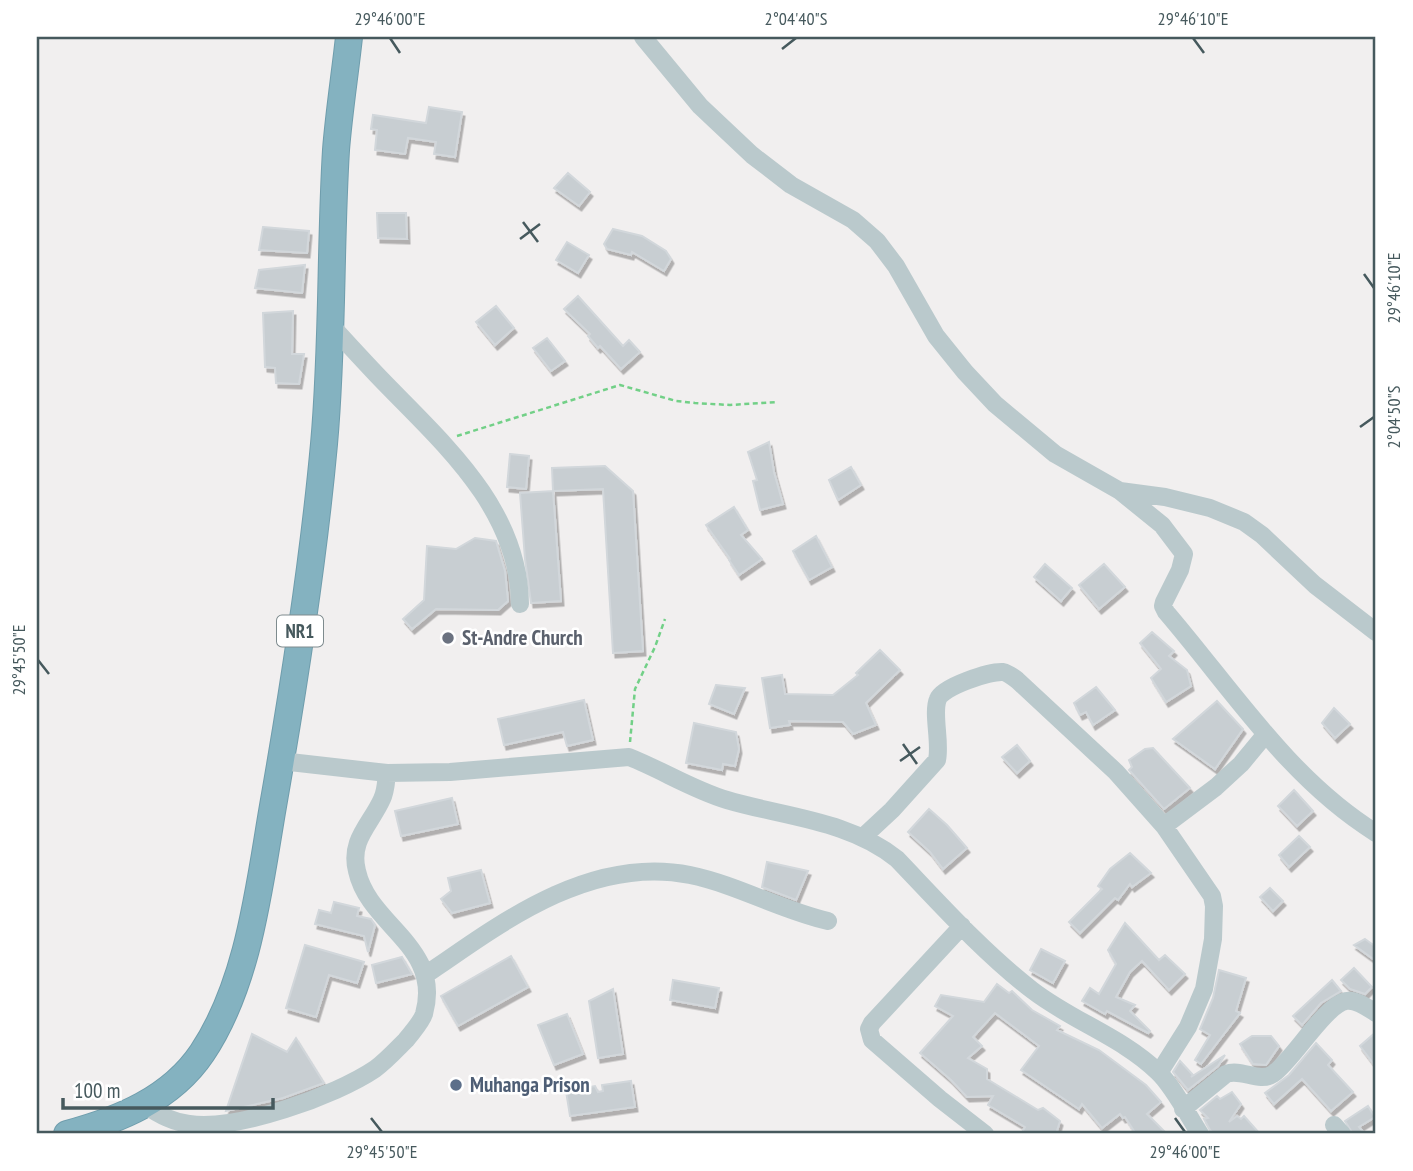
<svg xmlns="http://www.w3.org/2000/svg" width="1413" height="1171" font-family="'PT Sans Narrow',sans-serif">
<defs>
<filter id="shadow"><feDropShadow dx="2.5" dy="4.5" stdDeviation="0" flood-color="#0004"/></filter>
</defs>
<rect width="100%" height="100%" fill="#f1efef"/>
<path fill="#c8ced2" stroke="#d2d7db" stroke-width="2" filter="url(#shadow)" d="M429,107L462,112L455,157L434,154L436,142L408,138L405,154L375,150L377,130L371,129L373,115L426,123Z
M568,173L590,192L579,206L554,188Z
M377,213H406L407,239L378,238Z
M263,227L309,231L307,253L259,250Z
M613,229L642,236L666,251L671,259L664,271L632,252L631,255L607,249L604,244Z
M567,242L589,255L578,273L556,260Z
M305,265L302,293L255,288L259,270Z
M578,296L623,346L629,340L640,352L621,369L600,346L598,348L588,336L590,334L564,309Z
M496,306L514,328L495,345L476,322Z
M293,311L292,354H304L299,384L276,383L275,368L265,367L263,313Z
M547,338L565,361L551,371L533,348Z
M769,442L774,472L783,504L760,510L753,481L757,480L748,452Z
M510,454L529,456L526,489L507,487Z
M605,466L633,491L643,651L613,653L603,489L553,491L552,468Z
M851,467L861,485L838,500L829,480Z
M553,491L561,601L531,603L525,559L520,493Z
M734,507L748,530L741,535L762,559L739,575L729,560L730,559L706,525Z
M816,536L832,567L809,580L793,551Z
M475,538L496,541L505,571L508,601L498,610L436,609L412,629L403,619L424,600L427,546L456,549Z
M1045,564L1072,588L1061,601L1034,577Z
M1104,564L1125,587L1099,609L1079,585Z
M1152,632L1174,651L1169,656L1187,670L1191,686L1166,702L1151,678L1161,669L1140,643Z
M880,650L900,670L866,703L876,725L853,734L843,722L789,721L790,725L770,728L762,678L782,675L785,694L833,695L858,675L856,673Z
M716,685L745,688L734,714L709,704Z
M1096,687L1115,710L1093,725L1086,712L1080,715L1074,703Z
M584,700L593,740L567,746L563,732L504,745L498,719Z
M1217,701L1243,729L1215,769L1173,739Z
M1334,708L1350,724L1335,738L1322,723Z
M694,723L736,732L739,749L735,766L723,764L722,770L686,763Z
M1017,745L1030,761L1017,773L1002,757Z
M1153,748L1190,788L1164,809L1129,770L1132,767L1129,760L1145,749Z
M1294,790L1313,811L1297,826L1278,806Z
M452,798L458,824L401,836L395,811Z
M929,809L947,825L967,848L943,869L930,852L908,832Z
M1299,836L1310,847L1289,867L1279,855Z
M1130,853L1151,873L1132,887L1130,884L1118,900L1115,898L1080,933L1069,922L1102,889L1098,886L1110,869Z
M767,862L808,871L796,900L762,887Z
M481,870L490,903L452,913L441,899L451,891L448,878Z
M1270,888L1283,901L1273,911L1260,897Z
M334,902L359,908L357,916L371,919L375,925L368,952L364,936L315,924L319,910L331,913Z
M1125,923L1159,960L1165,955L1185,974L1169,990L1142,961L1130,972L1116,997L1135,1005L1130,1011L1150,1031L1148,1033L1107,1011L1105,1014L1082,1001L1090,988L1099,994L1116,964L1108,950Z
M1365,939L1376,947V961L1354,945Z
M305,945L364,962L357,983L329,975L316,1017L286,1008Z
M1041,949L1065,961L1053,983L1030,970Z
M511,956L528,987L458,1026L441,996Z
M402,957L412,974L376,983L372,965Z
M1354,968L1372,987L1365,994L1350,989L1341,980Z
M1219,970L1246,978L1236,1011L1240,1013L1201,1064L1195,1060L1210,1035L1200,1029L1213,998Z
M673,980L719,988L715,1008L670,1000Z
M1332,980L1341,991L1321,1003L1302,1025L1293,1016Z
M997,984L1009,993L1012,991L1032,1010L1060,1026L1057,1030L1099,1050L1146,1085L1161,1102L1147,1114L1167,1134H1136L1125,1117L1123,1118L1120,1114L1102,1128L1082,1104L1079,1109L1021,1070L1039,1046L995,1013L973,1037L982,1046L968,1058L987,1069V1079L1038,1110L1043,1108L1060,1121L1056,1134H1021L1025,1127L988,1105L993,1096L967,1097L951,1080L920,1053L953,1016L935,1006L941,995L984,1002Z
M613,989L623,1054L598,1058L589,1001Z
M567,1014L583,1054L554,1065L538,1025Z
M1376,1032V1067L1360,1046Z
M252,1034L287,1052L296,1038L324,1083L283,1098L226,1111Z
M1252,1036H1271L1279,1046L1266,1065L1253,1064L1240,1044Z
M1316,1043L1332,1060L1328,1065L1353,1092L1331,1111L1302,1079L1274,1104L1265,1093L1289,1075Z
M1225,1055L1218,1066L1188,1090L1173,1072L1180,1061L1193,1075L1191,1077Z
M631,1081L635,1107L570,1116L566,1091L595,1086L598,1092L603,1091L602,1085Z
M1232,1092L1241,1104L1229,1122L1237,1116L1241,1119L1244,1116L1260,1134H1214L1210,1130L1204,1119L1208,1118L1200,1110L1217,1096L1220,1099Z
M1368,1106L1375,1117L1359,1127L1365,1134H1353L1345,1121Z"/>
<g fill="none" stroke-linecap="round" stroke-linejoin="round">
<defs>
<path id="highway" d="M67,1134C119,1120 171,1099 202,1053C249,983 259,887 273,806C294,686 313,565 324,444C333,346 330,248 336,150C339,112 345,74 349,37"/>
</defs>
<use href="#highway" stroke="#6f9dac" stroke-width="28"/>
<path stroke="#72d087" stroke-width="2.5" stroke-dasharray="5 3.5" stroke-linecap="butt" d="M457,436L620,385L676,401L695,403L730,405L778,402
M630,742L635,689L655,647L665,619"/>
<path stroke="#bac9cc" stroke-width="18" d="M643,37L700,106L752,155L791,185L853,220L877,241L896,266L936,336L965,372L995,404L1055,454L1120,491L1165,497L1210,508L1244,522L1262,535L1315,585L1376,632
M330,324C345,341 361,358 377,375C439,440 519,506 520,604
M1120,491L1162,525L1184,554L1180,570L1164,602L1163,606L1166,612C1232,689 1289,779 1376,833
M281,761L387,773L450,772L629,757C662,770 693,790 727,800C784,817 849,820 897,859C940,904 983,952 1032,990C1072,1021 1122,1037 1158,1072C1173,1086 1189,1117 1200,1134
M1164,826L1216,787L1241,764L1265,735
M863,837L892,810L937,760C941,742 932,713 938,699C942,687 990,671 1003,672C1008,673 1013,677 1017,680L1116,772L1164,826L1212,896L1214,906L1213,939L1204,989L1188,1027L1159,1073
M962,926L872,1023L869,1029L872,1040L940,1099L985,1134
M427,974C503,921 592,855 690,875C738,885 780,910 828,921
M145,1105C159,1115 172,1122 189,1124C237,1131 335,1096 375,1069C386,1061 396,1050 406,1040C412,1032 421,1023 424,1014C443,946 369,926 357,871C349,840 371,824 382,799C386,791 386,781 387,773
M1183,1109L1226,1074C1241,1068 1259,1083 1273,1074C1293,1060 1325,1005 1346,1001C1356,999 1368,1008 1376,1013
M1334,1125L1342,1134"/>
<use href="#highway" stroke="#84b2c0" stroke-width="26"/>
</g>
<path fill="none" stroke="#46595d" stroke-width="2.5" d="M390,38L400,53M1193,38L1204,53M782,49L796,38M523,222L538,242M520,239L540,224M1364,274L1374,288M1360,427L1374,417M38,660L49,674M903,744L917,764M900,761L920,747M371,1118L382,1132M1175,1118L1185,1132"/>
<circle fill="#6b7280" stroke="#fff" stroke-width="2.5" cx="448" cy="638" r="7"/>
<circle fill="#5c6f8a" stroke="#fff" stroke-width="2.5" cx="456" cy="1085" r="7"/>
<g text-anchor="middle" stroke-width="5" stroke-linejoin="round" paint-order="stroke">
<rect fill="#fff" stroke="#7e8b8e" stroke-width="2" x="277" y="615.5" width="46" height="31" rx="5"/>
<g font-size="19" font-weight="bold" fill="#46595d">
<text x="300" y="638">NR1</text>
</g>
<g font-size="21" font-weight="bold" fill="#5b616d" stroke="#fff" text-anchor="start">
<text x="462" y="645">St-Andre Church</text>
</g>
<g font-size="21" font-weight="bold" fill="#4e5e75" stroke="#fff" text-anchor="start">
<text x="470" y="1092">Muhanga Prison</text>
</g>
</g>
<rect width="1413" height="1171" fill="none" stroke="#ffffff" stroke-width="77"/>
<path d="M63 1098v10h210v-10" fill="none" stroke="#46595d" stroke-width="3.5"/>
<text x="74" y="1098" font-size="21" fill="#46595d" stroke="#ffffff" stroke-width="5" paint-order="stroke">100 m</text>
<rect x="38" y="38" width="1336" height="1094" fill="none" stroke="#46595d" stroke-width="2.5"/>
<g font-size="18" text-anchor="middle" fill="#46595d">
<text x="390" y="25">29°46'00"E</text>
<text x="796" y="25">2°04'40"S</text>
<text x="1193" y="25">29°46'10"E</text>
<text transform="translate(1394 288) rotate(-90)" y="6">29°46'10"E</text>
<text transform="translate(1394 417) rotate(-90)" y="6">2°04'50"S</text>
<text transform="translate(19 660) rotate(-90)" y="6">29°45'50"E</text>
<text x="382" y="1158">29°45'50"E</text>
<text x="1185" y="1158">29°46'00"E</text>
</g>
</svg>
